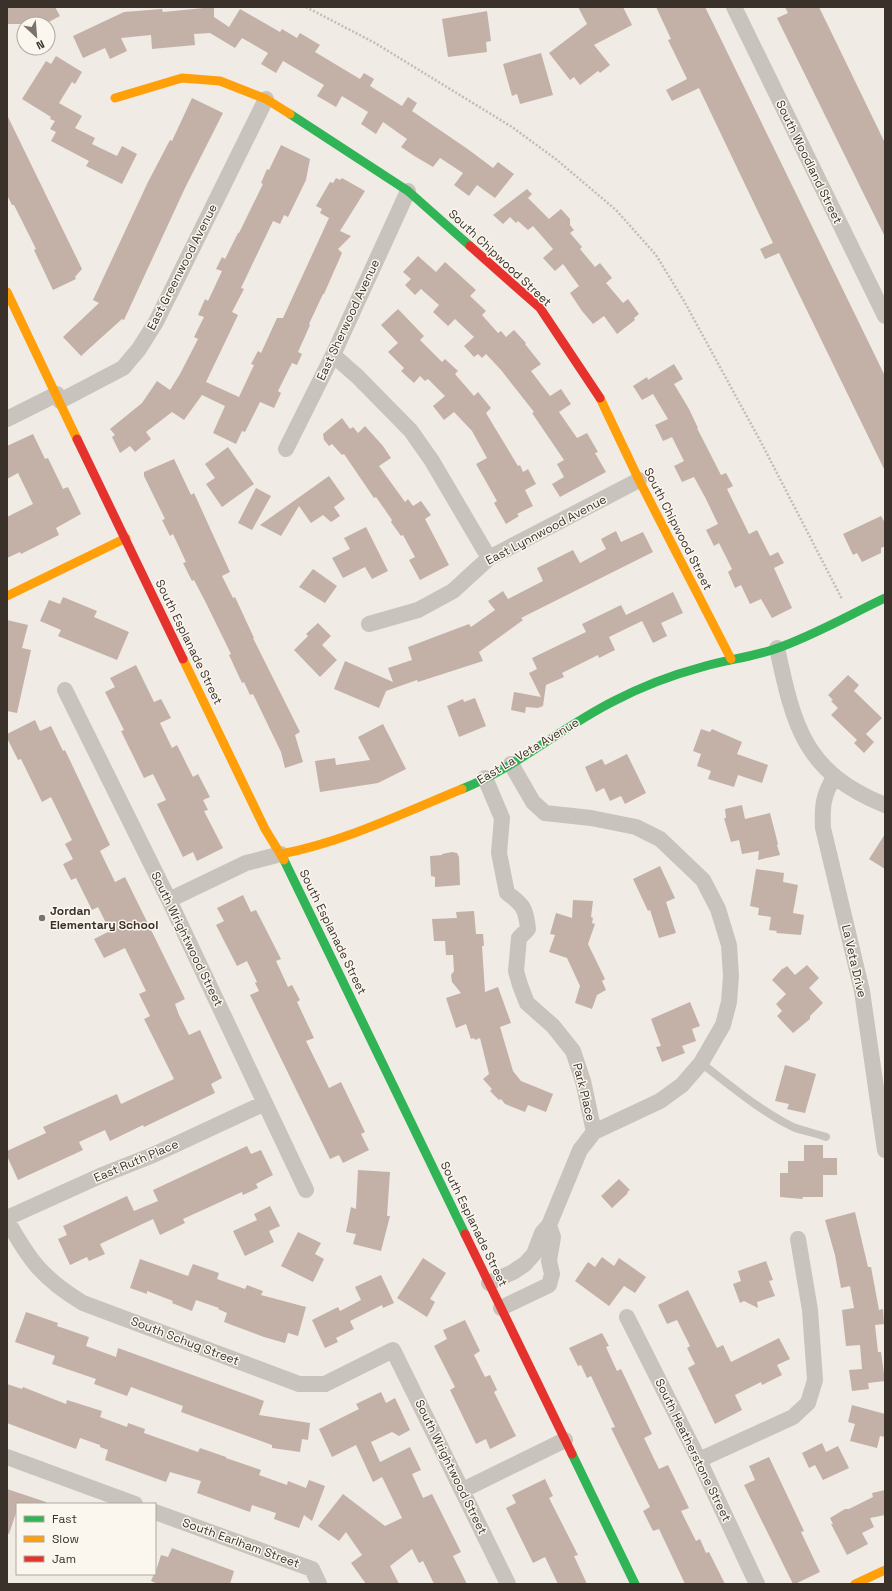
<svg xmlns="http://www.w3.org/2000/svg" width="892" height="1591" font-family="'Space Grotesk',sans-serif">
<rect width="100%" height="100%" fill="#f0ebe5"/>
<path fill="#c3b1a7" d="M7,7H55L60,16L45,24H7Z
M214,7V17L229,27L240,9L280,32L282,29L297,38L300,33L320,45L315,52L360,79L364,73L374,79L370,86L402,106L408,97L417,103L412,111L469,150L493,168L498,162L514,174L495,198L477,185L469,196L454,185L463,173L440,158L433,167L416,157L401,147L407,139L383,122L376,134L361,124L368,112L342,96L336,107L317,96L324,85L283,61L276,73L261,64L268,53L242,38L235,48L210,33L194,34L195,45L152,49L151,35L121,38L127,51L110,59L105,48L83,58L73,36L124,12L162,9L163,12Z
M578,7H623L632,25L594,45L610,65L600,73L598,71L580,85L574,77L570,80L549,53L587,24Z
M656,7H705L711,19L885,376V471L779,253L765,259L760,249L773,243L699,88L672,101L666,90L687,79L668,40L671,39Z
M785,7H819L885,143V237L777,18L788,13Z
M487,11L491,41L486,42L487,52L448,57L442,19Z
M541,53L553,95L520,104L517,94L512,96L503,64Z
M56,56L82,72L75,84L72,82L59,103L82,116L75,128L95,138L92,144L117,156L122,146L137,154L122,184L86,166L89,161L51,141L56,132L50,129L55,121L50,119L51,117L22,99L46,61L51,64Z
M192,98L223,113L185,188L124,320L122,319L81,356L63,337L99,303L93,300L148,182L170,140L172,141Z
M7,115L82,269L75,277L76,279L53,290L34,250L36,249L14,205H12L7,195Z
M281,145L310,159L306,180L288,217L284,215L280,224L273,221L241,288L244,289L232,312L238,315L206,382L239,397L254,365L251,364L258,351L261,353L277,318H283L329,218L320,213L322,209L316,206L330,182L333,183L336,178L340,180L342,178L365,191L340,231L351,236L338,249L342,253L324,294H323L309,324L310,325L298,352L302,354L297,365L292,363L278,391L281,393L274,408L260,402L245,432L242,431L236,444L213,433L225,406L202,395L184,420L172,412L146,432L151,439L135,452L130,446L120,453L112,437L115,435L110,429L142,403L157,381L170,390L180,374L198,339L194,337L204,317L198,315L205,299L208,301L222,271L216,269L222,257L225,259L238,233H239L263,184L261,183L267,169L269,170Z
M527,189L532,194L528,198L549,219L561,209L570,219V225L574,230L570,233L582,247L580,249L595,267L600,263L612,278L606,283L623,303L628,299L639,314L634,318L635,320L617,334L604,316L593,324L582,311L570,293L579,286L563,264L555,271L543,258L553,249L533,226L528,230L518,221L516,223L510,217L503,224L493,215Z
M418,256L436,272L445,262L476,290L470,296L486,311L482,315L498,333L501,331L506,337L514,330L526,343L525,344L541,364L531,371L550,396L561,389L571,404L559,412L577,438L587,433L598,452L595,453L606,472L560,497L552,484L564,477L557,464L564,460L532,413L534,412L501,370L486,354L482,358L478,354L474,357L464,346L474,337L455,319L448,326L433,312L439,305L421,289L415,295L405,285L411,279L403,272Z
M398,309L424,336L420,340L442,362L445,359L458,371L455,374L474,396L478,392L491,408L486,413L518,466L520,465L523,472L528,469L536,484L525,490L533,506L517,514L519,516L506,524L494,503L497,501L476,464L487,458L472,431L454,412L444,420L433,406L445,396L428,379L425,381L420,376L414,383L401,371L404,368L388,352L398,343L381,325Z
M674,364L683,379L674,384L689,409L698,428H697L721,475L726,473L733,486L727,489L749,534L757,530L770,556L778,552L784,563L774,568L792,608L772,618L761,599L750,604L741,585L735,588L728,572L732,569L719,543L714,546L706,530L718,524L706,499L694,477L682,482L674,466L684,461L672,437L663,441L655,425L668,419L653,394L642,400L633,386L647,377L648,380Z
M342,418L350,429L353,427L358,433L365,426L383,446L391,458L379,466L405,502L408,499L413,506L421,501L431,515L425,519L449,565L420,580L409,560L415,557L403,535L401,536L391,522L392,520L376,497L374,498L344,454L342,455L332,444L329,446L324,440L323,434Z
M33,434L45,459L48,458L63,489L68,487L81,514L56,528L59,535L21,554L20,552L7,558V517L33,504L18,473L7,479V446Z
M228,447L254,484L222,507L206,484L215,478L205,464Z
M174,459L191,495L194,493L230,572L222,576L233,598L235,597L254,638H253L300,732L295,735L303,762L285,768L281,752L253,694L250,695L244,682L242,683L229,655L231,654L206,603L194,580L192,581L183,563L186,562L173,534L170,536L162,520L165,519L144,476V472Z
M329,476L345,499L334,507L340,516L331,522L323,515L311,523L299,506L281,536L260,525Z
M256,488L271,496L252,530L238,523Z
M881,516L885,523V546L881,548V553L862,562L857,553L853,555L843,534Z
M366,527L388,571L372,579L365,567L343,578L332,558L350,549L344,538Z
M616,531L621,542L643,532L653,552L521,618L523,620L479,652L483,661L418,682L417,680L386,691L379,708L334,689L345,661L393,682L388,668L412,660L408,647L469,624L471,627L495,610L488,601L503,591L508,599L543,581L537,568L573,550L580,563L606,549L601,539Z
M313,569L337,586L325,603L299,587Z
M673,592L683,613L661,623L667,636L653,643L642,621L609,637L615,650L599,658L598,655L562,673L564,677L546,685L543,706L538,708L526,707L525,713L511,710L514,692L541,697L529,673L537,669L532,658L586,632L582,624L621,605L626,615Z
M63,597L97,611L94,617L129,632L117,660L58,636L61,630L40,621L49,600L60,604Z
M7,620L28,625L22,648L31,650L17,713L7,711Z
M318,623L331,636L322,645L337,660L320,677L294,650L308,636L306,634Z
M136,665L154,702L161,699L171,718L160,723L172,748L177,745L193,777L198,774L210,797L203,800L208,810L204,811L223,848L197,861L193,852L183,857L157,804L166,800L153,774L144,778L121,731L124,730L105,692L115,687L110,678Z
M848,675L859,685L854,691L882,718L866,734L874,742L864,753L854,743L857,740L831,715L838,708L831,701L833,700L828,695Z
M475,698L486,726L459,737L447,706L463,699L464,702Z
M35,720L40,731L51,726L63,751L65,750L110,845L100,851L115,882L125,877L185,999L175,1004L179,1015L189,1035L200,1030L222,1078L211,1084L215,1093L144,1127L143,1125L110,1141L105,1130L79,1142L83,1150L18,1180L7,1156V1151L46,1133L43,1127L117,1094L121,1104L174,1079L144,1019L150,1016L139,994L146,991L125,948L104,958L94,939L110,931L98,907L92,910L76,878L71,880L63,864L73,859L65,844L72,840L51,797L42,802L21,759L18,760L7,738V734Z
M383,724L406,769L378,783L320,792L315,761L335,758L336,765L370,760L358,737Z
M701,729L710,732L712,729L742,742L737,754L768,765L762,783L738,775L734,787L708,779L711,771L697,766L701,754L693,751Z
M627,754L646,793L625,804L621,796L610,801L604,788L596,792L585,767L602,759L605,765Z
M742,805L745,819L770,813L778,844L777,845L780,855L758,860L759,851L742,854L739,840L731,842L724,818H726L725,809Z
M885,834V869L869,859Z
M452,852L457,853L459,857L460,885L435,887V877L431,876L430,856L442,855V854Z
M660,866L675,898L666,902L676,933L659,938L650,910L648,911L633,879Z
M756,869L784,873L783,882L798,885L793,913L804,915L801,935L776,933L777,931L769,930L771,917L758,915L759,908L750,906Z
M243,895L251,912L256,910L281,959L276,961L288,987L292,985L300,1000L297,1002L314,1038L306,1041L329,1088L341,1082L365,1132L361,1134L369,1150L343,1163L339,1155L330,1159L250,995L259,991L255,983L257,982L247,961L237,966L216,925L224,921L217,908Z
M573,900L593,901L591,917L593,918L592,923L595,924L588,944L605,979L602,981L606,990L597,995L592,1009L575,1003L580,986L567,958L549,952L555,935L550,934L556,913L572,918Z
M474,911L476,934H483L484,946H482L485,992L498,987L511,1023L500,1027L513,1071L521,1081L553,1094L546,1112L528,1105L525,1112L505,1104L501,1099L499,1100L490,1091L492,1089L483,1079L489,1074L480,1038L475,1040L474,1038L471,1039L466,1024L456,1028L446,998L461,993L452,982L451,975L454,971L453,955H446L445,941H434L432,919L457,918L456,912Z
M807,965L819,978L809,988L823,1003L810,1016V1019L793,1033L777,1016L782,1011L776,1004L786,994L772,980L783,968V969L787,966L795,975Z
M690,1002L700,1026L692,1029L696,1041L682,1046L685,1053L662,1062L656,1047L661,1046L651,1019Z
M785,1065L816,1074L805,1113L787,1109L789,1104L775,1101Z
M804,1145H823V1158H837V1175H823V1197H803L802,1199L780,1197V1173H788V1161H804Z
M247,1146L251,1154L261,1150L273,1175L256,1184L258,1188L243,1195L242,1192L183,1219L185,1223L160,1235L153,1219L100,1244L105,1254L89,1261L87,1257L70,1265L58,1239L67,1235L63,1226L127,1196L134,1211L158,1201L153,1190Z
M358,1170L390,1172L387,1216H390L381,1251L353,1244L356,1234L346,1232L351,1207L356,1209Z
M619,1179L630,1190L627,1192L628,1193L612,1208L601,1196Z
M270,1206L280,1226L269,1231L274,1242L245,1256L233,1231L257,1220L254,1214Z
M855,1212L868,1267H871L879,1310L883,1309L884,1324L875,1325L878,1352H881L885,1381L868,1383L869,1389L852,1391L849,1370L862,1369L860,1345L846,1346L842,1310L854,1308L850,1286L841,1288L835,1255L825,1220Z
M298,1232L321,1243L315,1254L324,1259L313,1282L281,1266Z
M602,1257L614,1266L619,1258L646,1277L635,1293L624,1286L609,1306L575,1281L588,1262L595,1267Z
M423,1258L446,1273L430,1299L435,1302L427,1317L397,1298Z
M140,1259L188,1276L193,1264L219,1273L217,1279L245,1289L247,1285L263,1291L261,1295L306,1307L298,1336L288,1333L285,1343L264,1337L224,1322L227,1313L218,1309L219,1308L196,1300L192,1311L172,1303L173,1301L147,1291V1294L130,1288Z
M766,1261L773,1280L769,1281L775,1296L757,1302L758,1308L744,1301L740,1303L733,1284L741,1281L738,1271Z
M381,1275L394,1303L383,1308L382,1305L350,1321L354,1329L336,1338L338,1342L325,1348L312,1320L338,1307L340,1311L361,1300L355,1287Z
M688,1290L717,1348L723,1345L731,1362L779,1338L790,1359L777,1365L782,1375L762,1385L761,1382L735,1395L742,1410L715,1424L688,1368L695,1364L687,1348L690,1346L677,1320L667,1324L658,1305Z
M26,1312L58,1323L57,1326L89,1337L86,1346L116,1357L118,1348L264,1401L259,1415L310,1423L308,1440L302,1439L300,1452L272,1448V1445L181,1412L183,1406L131,1387L127,1396L94,1384L96,1379L52,1364L55,1356L15,1342Z
M465,1320L480,1351L474,1355L485,1377L490,1375L497,1390L494,1392L516,1436L490,1449L486,1439L476,1444L450,1390L455,1387L434,1346L447,1339L443,1330Z
M602,1333L609,1346L606,1347L617,1371L621,1369L652,1434L644,1438L659,1469L668,1465L689,1508L681,1511L696,1541L700,1539L706,1553L709,1552L725,1584H685L659,1529L653,1531L643,1511L650,1507L611,1428L615,1427L591,1376L587,1378L581,1365L578,1366L569,1348Z
M7,1384L22,1389L23,1387L66,1404L67,1400L102,1411L100,1417L127,1427L128,1423L145,1429L144,1433L198,1452L200,1448L226,1457V1458L261,1470L259,1475L287,1485L288,1481L306,1488L309,1480L325,1486L312,1521L304,1515L299,1528L274,1519L276,1513L252,1505L250,1512L197,1493L201,1481L170,1472L166,1482L105,1460L108,1450L100,1447V1445L80,1438L76,1449L7,1423Z
M381,1392L386,1403L395,1398L410,1430L399,1436L392,1432L371,1442L380,1462L410,1447L421,1470L412,1474L423,1498L432,1494L461,1552L453,1556L467,1584H434L423,1561L419,1563L412,1549L390,1566L399,1584H366L351,1563L362,1555L346,1532L339,1541L318,1526L343,1494L385,1526L402,1518L382,1477L373,1482L356,1445L332,1457L319,1429L359,1409L356,1404Z
M852,1405L885,1414V1437L880,1436L877,1448L850,1441L855,1424L848,1422Z
M822,1443L826,1452L838,1446L849,1468L823,1480L815,1465L809,1468L802,1453Z
M769,1457L804,1531L801,1532L820,1572L795,1584H793L744,1485L755,1480L749,1466Z
M545,1479L553,1496L549,1498L578,1555L574,1556L587,1584H558L545,1557L533,1563L506,1508L516,1503L512,1495Z
M7,1489L46,1502V1504H17V1510L9,1534L7,1533Z
M885,1490V1515L870,1518L874,1527L862,1533L868,1544L847,1555L831,1524H833L830,1518L845,1509H849L873,1497L872,1493Z
M172,1548L234,1571L230,1584H158L151,1581L154,1574H155L161,1555L168,1557Z"/>
<g fill="none" stroke-linecap="round" stroke-linejoin="round">
<path stroke="#c1bcb6" stroke-width="2.5" stroke-dasharray="2 2" stroke-linecap="butt" d="M306,7L375,43L512,127L557,160L616,210L656,255L684,301L763,446L842,599"/>
<path stroke="#c9c3bd" stroke-width="8" d="M701,1063C730,1085 760,1111 793,1127C803,1131 815,1133 826,1137"/>
<path stroke="#c9c3bd" stroke-width="16" d="M734,7L885,316
M333,355L358,377L411,431L432,461L489,558
M60,401L123,368L139,349L156,322L266,99
M7,419L57,394
M286,449L333,355L408,191
M369,624L418,610L453,591L489,558L639,480
M777,648C794,727 804,772 885,805
M65,690L169,900L306,1190
M834,777C823,796 822,806 823,828L862,991L885,1150
M485,778L502,818L499,853L507,893C523,904 526,909 528,929L519,938L516,971L520,985L527,1003L553,1026L573,1051L583,1081L594,1132
M169,900L246,863L281,854
M7,1218L100,1176L153,1155L265,1103
M7,1220C29,1260 43,1279 83,1303L299,1384H325L393,1350L508,1584
M489,1283L513,1272L525,1264L534,1254L542,1233L549,1225L580,1150L594,1132L660,1101L682,1085L701,1063L723,1025L729,1002L731,976L729,945L718,909L703,880L660,839L636,827L591,818L545,813L533,802L511,764
M501,1308L549,1285L552,1274L549,1261L553,1237L549,1225
M627,1317L699,1460L757,1584
M7,1457L135,1504
M699,1460L793,1417L808,1403L815,1380L810,1310L798,1239
M463,1490L565,1440
M155,1512L312,1569L319,1584"/>
<path stroke="#30b455" stroke-width="9" d="M290,114L408,191L470,246
M462,789C517,767 562,727 614,701C641,687 672,675 702,667C726,660 751,657 775,649C813,636 849,615 885,598
M284,860L465,1234
M572,1454L635,1584"/>
<path stroke="#ff9f0a" stroke-width="9" d="M115,98L182,78L220,81L266,99L290,114
M7,292L77,439
M600,398L639,480L731,659
M7,596L126,538
M183,659L265,829L284,860
M281,854C344,842 403,813 462,789
M855,1584L885,1570"/>
<path stroke="#e5322d" stroke-width="9" d="M470,246L540,308L600,398
M77,439L183,659
M465,1234L572,1454"/>
</g>
<circle fill="#7a726c" stroke="#fbf6ee" stroke-width="1.5" cx="42" cy="918" r="4"/>
<g text-anchor="middle" stroke-width="3" stroke-linejoin="round" paint-order="stroke">
<g font-size="12" fill="#3a312b" stroke="#fbf6ee">
<text transform="translate(809 162) rotate(64)" y="4">South Woodland Street</text>
<text transform="translate(500 258) rotate(43)" y="4">South Chipwood Street</text>
<text transform="translate(182 267) rotate(-63)" y="4">East Greenwood Avenue</text>
<text transform="translate(348 320) rotate(-65)" y="4">East Sherwood Avenue</text>
<text transform="translate(678 529) rotate(63)" y="4">South Chipwood Street</text>
<text transform="translate(546 530) rotate(-28)" y="4">East Lynnwood Avenue</text>
<text transform="translate(189 642) rotate(64)" y="4">South Esplanade Street</text>
<text transform="translate(528 751) rotate(-31)" y="4">East La Veta Avenue</text>
<text transform="translate(333 932) rotate(64)" y="4">South Esplanade Street</text>
<text transform="translate(187 939) rotate(64)" y="4">South Wrightwood Street</text>
<text transform="translate(854 961) rotate(77)" y="4">La Veta Drive</text>
<text transform="translate(584 1092) rotate(76)" y="4">Park Place</text>
<text transform="translate(136 1161) rotate(-23)" y="4">East Ruth Place</text>
<text transform="translate(474 1224) rotate(64)" y="4">South Esplanade Street</text>
<text transform="translate(185 1341) rotate(21)" y="4">South Schug Street</text>
<text transform="translate(693 1450) rotate(64)" y="4">South Heatherstone Street</text>
<text transform="translate(451 1467) rotate(64)" y="4">South Wrightwood Street</text>
<text transform="translate(241 1543) rotate(20)" y="4">South Earlham Street</text>
</g>
<g font-size="12" font-weight="bold" fill="#3a312b" stroke="#fbf6ee" text-anchor="start">
<text x="50" y="915">Jordan<tspan x="50" dy="14">Elementary School</tspan></text>
</g>
</g>
<rect width="892" height="1591" fill="none" stroke="#3a312b" stroke-width="16"/>
<rect x="16" y="1503" width="140" height="72" fill="#fbf6ee" stroke="#aea7a0"/>
<rect x="24" y="1516" width="20" height="6" fill="#30b455" stroke="#aea7a0"/>
<text x="52" y="1523" font-size="12" fill="#3a312b">Fast</text>
<rect x="24" y="1536" width="20" height="6" fill="#ff9f0a" stroke="#aea7a0"/>
<text x="52" y="1543" font-size="12" fill="#3a312b">Slow</text>
<rect x="24" y="1556" width="20" height="6" fill="#e5322d" stroke="#aea7a0"/>
<text x="52" y="1563" font-size="12" fill="#3a312b">Jam</text>
<g transform="translate(36 36) rotate(154)"><circle r="19" fill="#fbf6ee" stroke="#aea7a0"/>
<path d="M0-3L7 15L0 10L-7 15Z" fill="#7a726c"/>
<text y="-6" font-size="11" font-weight="bold" text-anchor="middle" fill="#3a312b">N</text>
</g>
</svg>
